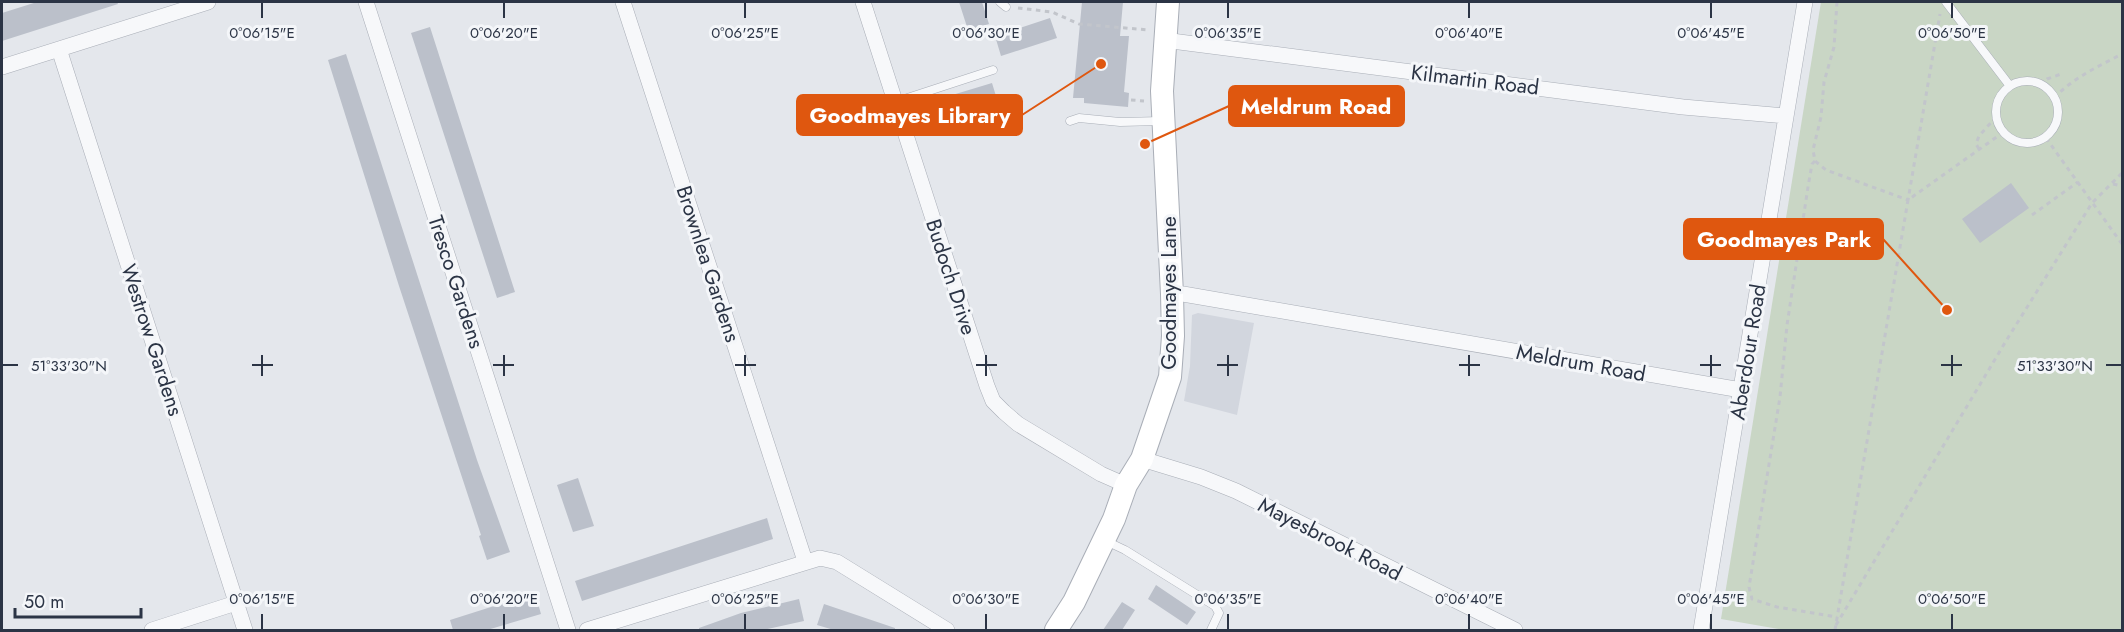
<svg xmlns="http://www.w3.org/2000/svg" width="2124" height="632" font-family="Jost,sans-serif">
<rect width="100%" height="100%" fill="#e4e7ec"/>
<path fill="#d2d6de" d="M1198,313L1254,323L1237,415L1184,401L1190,366L1192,315Z"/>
<path fill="#c9d6c5" d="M1821,2H2122V630H1784L1721,619Z"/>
<path fill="#bbc0ca" d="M37,2H117L118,4L2,41V13Z
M959,2H982L989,24L968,30Z
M1082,2H1123L1120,36H1129L1124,92L1129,93L1128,107L1084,103V98H1073Z
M1050,18L1057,38L1001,56L995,36Z
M430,27L515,292L497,298L411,33Z
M346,54L477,460L510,552L487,560L479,536L481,535L399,286L328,60Z
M992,83L996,96L943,113L939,99Z
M2011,183L2029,208L1980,243L1962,219Z
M578,478L594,526L573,532L557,485Z
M767,518L773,539L582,601L575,581Z
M1156,585L1196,612L1187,625L1148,599Z
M535,593L541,614L487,630H453L450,620Z
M799,599L804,621L763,630H699V628L741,613Z
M1122,602L1135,610L1122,630H1103Z
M824,604L895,628V630H834L817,625Z"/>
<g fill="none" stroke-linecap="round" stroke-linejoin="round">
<defs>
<path id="lane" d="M1000,2L1006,7
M1946,2L2010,86
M1996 112a31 31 0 1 1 62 0a31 31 0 1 1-62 0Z
M895,102L993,70
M1070,121L1079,118L1120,122L1161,121
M1106,541L1125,550L1215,606L1219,613L1211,630"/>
<path id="street" d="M366,2L568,630
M623,2L805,561
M863,2L987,386L993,401L1004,412L1018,424L1101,474L1126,485
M1164,40L1683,107L1786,116
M59,49L245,630
M2,67L208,2
M1172,294H1183L1741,390
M1142,459L1201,477L1236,491L1515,630
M152,630L236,603
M587,630L820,558L837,562L947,630
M1701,630L1805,2"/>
<path id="secondary" d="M1056,630L1074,602L1114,519L1126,485L1142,459L1170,377L1173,336L1172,294L1162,91L1168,2"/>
</defs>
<use href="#lane" stroke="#a9aeb7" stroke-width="9"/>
<use href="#street" stroke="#a9aeb7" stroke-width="16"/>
<use href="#secondary" stroke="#a9aeb7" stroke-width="24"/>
<path stroke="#c2c5cb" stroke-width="3" stroke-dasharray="4.5 4.5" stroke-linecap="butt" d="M1837,2L1834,47L1824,82L1821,117L1813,150L1815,161L1826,170L1908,200L1940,14
M1018,8L1052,12L1079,24L1149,30
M2040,85L2047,79L2061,74
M2054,98C2073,78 2099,66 2122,54
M1131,100L1144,101
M2046,138L2122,244
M1979,149L1976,144L1979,136L1996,117
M1815,161L1812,164L1808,187L1787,325L1780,397L1749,587L1752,599L1777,607L1837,617
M2113,184L2122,186
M2032,215L2078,182
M1836,625L2006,341L2092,203L2122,173
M1835,630L1908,200L1998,136L2004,134"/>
<use href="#lane" stroke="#f7f8fa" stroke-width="8"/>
<use href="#street" stroke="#f7f8fa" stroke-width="15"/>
<use href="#secondary" stroke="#fff" stroke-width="22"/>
</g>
<path fill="none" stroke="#2b3445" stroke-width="2" d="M262,3V18M504,3V18M745,3V18M986,3V18M1228,3V18M1469,3V18M1711,3V18M1952,3V18M262,355V376M504,355V376M745,355V376M986,355V376M1228,355V376M1469,355V376M1711,355V376M1952,355V376M3,365H18M252,365H273M493,365H514M735,365H756M976,365H997M1217,365H1238M1459,365H1480M1700,365H1721M1941,365H1962M2106,365H2121M262,614V629M504,614V629M745,614V629M986,614V629M1228,614V629M1469,614V629M1711,614V629M1952,614V629"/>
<g text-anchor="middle" stroke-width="6" stroke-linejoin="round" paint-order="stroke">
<g font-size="21" fill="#2b3445" stroke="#f4f6f9">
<text transform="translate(1475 80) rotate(7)" y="7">Kilmartin Road</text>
<text transform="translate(708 264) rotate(72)" y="7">Brownlea Gardens</text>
<text transform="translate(951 277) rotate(72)" y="7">Budoch Drive</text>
<text transform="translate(456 282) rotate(72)" y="7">Tresco Gardens</text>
<text transform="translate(1169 293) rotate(-90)" y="7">Goodmayes Lane</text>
<text transform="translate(152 340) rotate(72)" y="7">Westrow Gardens</text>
<text transform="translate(1748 352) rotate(-81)" y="7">Aberdour Road</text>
<text transform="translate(1581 363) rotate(10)" y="7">Meldrum Road</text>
<text transform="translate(1330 539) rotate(27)" y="7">Mayesbrook Road</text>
</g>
</g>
<g font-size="15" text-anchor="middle" fill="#2b3445" stroke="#f4f6f9" stroke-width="6" stroke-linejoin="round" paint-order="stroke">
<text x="262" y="38">0°06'15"E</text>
<text x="504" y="38">0°06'20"E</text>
<text x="745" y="38">0°06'25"E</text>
<text x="986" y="38">0°06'30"E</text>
<text x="1228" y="38">0°06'35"E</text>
<text x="1469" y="38">0°06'40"E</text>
<text x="1711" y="38">0°06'45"E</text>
<text x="1952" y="38">0°06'50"E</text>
<text x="69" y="371">51°33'30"N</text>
<text x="2055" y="371">51°33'30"N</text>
<text x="262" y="604">0°06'15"E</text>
<text x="504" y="604">0°06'20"E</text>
<text x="745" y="604">0°06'25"E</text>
<text x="986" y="604">0°06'30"E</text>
<text x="1228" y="604">0°06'35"E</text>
<text x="1469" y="604">0°06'40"E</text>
<text x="1711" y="604">0°06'45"E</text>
<text x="1952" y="604">0°06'50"E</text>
</g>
<path fill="none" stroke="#df570f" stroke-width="2" d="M1145 144L1229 106M1101 64L1022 115M1947 310L1883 239"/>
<g fill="#df570f" stroke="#f4f6f9" stroke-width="2">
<circle cx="1145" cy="144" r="6"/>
<circle cx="1101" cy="64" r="6"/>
<circle cx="1947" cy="310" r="6"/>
</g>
<g fill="#df570f" stroke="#df570f" stroke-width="2">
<rect x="1229" y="86" width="175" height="40" rx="6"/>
<rect x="797" y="95" width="225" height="40" rx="6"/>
<rect x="1684" y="219" width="199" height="40" rx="6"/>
</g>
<g font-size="22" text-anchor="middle" font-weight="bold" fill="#fff">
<text x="1316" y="114">Meldrum Road</text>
<text x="910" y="123">Goodmayes Library</text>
<text x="1784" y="247">Goodmayes Park</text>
</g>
<rect width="2124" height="632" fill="none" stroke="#2b3445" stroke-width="6"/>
<path d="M15 608v9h126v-9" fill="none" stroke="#2b3445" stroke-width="3"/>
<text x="24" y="608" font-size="18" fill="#2b3445" stroke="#f4f6f9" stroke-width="4.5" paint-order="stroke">50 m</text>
</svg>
